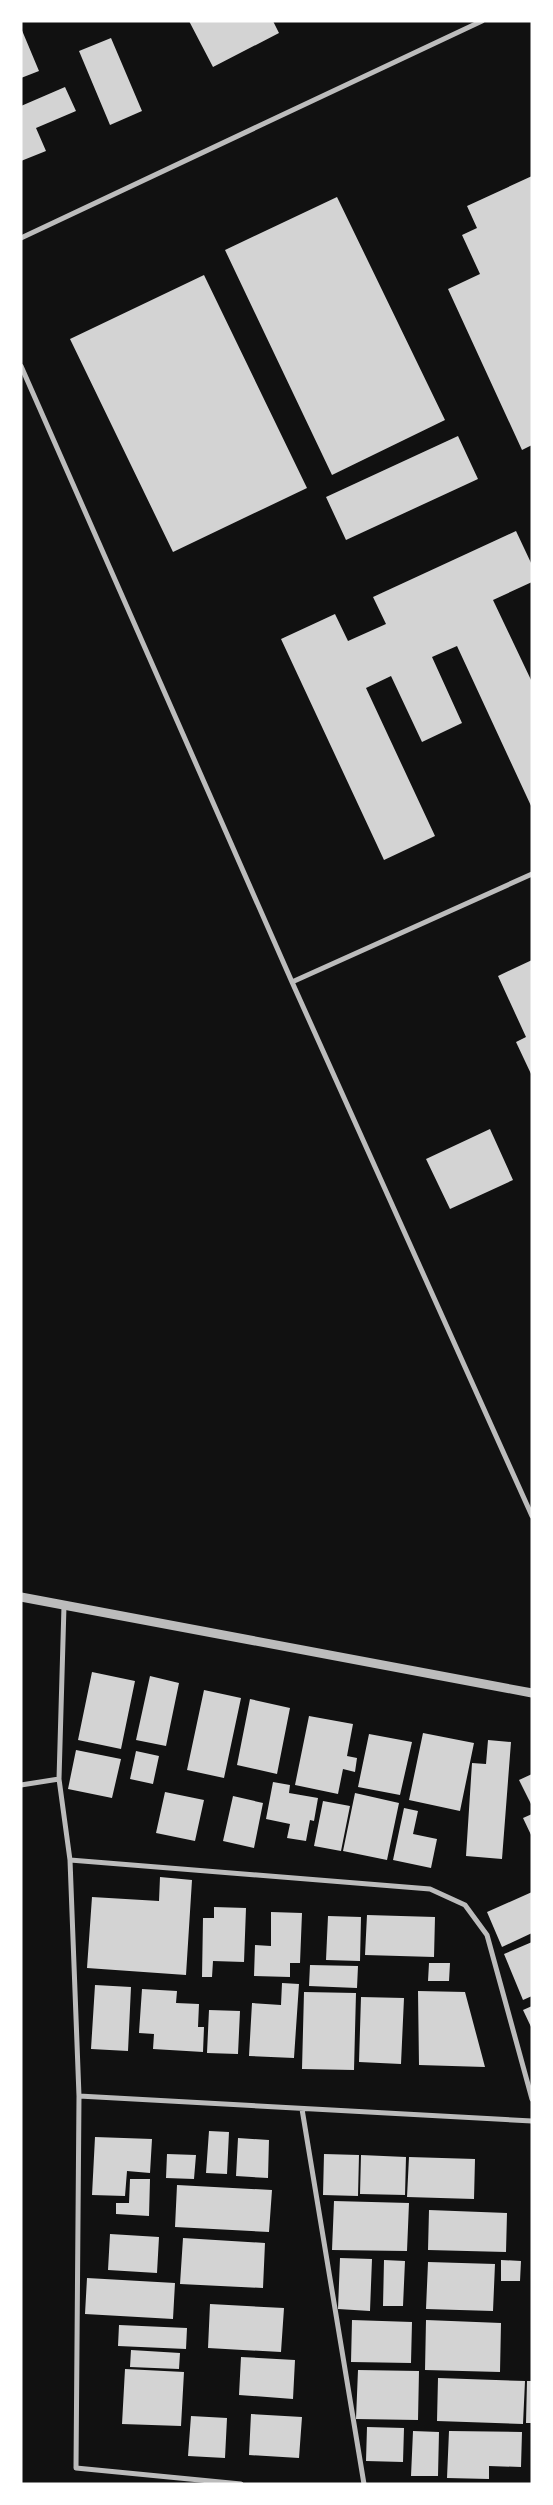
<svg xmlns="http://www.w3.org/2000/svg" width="553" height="2505" font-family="'Zilla Slab',serif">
<rect width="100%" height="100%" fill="#111"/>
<path fill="#d3d3d3" d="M189,21H273L279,33L213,67Z
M21,28L39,71L21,78Z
M111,38L142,111L110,125L79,51Z
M65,87L76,111L36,128L46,151L21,161V106Z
M532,176V445L522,450L448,289L480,274L462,235L477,228L467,206Z
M337,197L445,420L332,475L225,250Z
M204,275L307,488L173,552L70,339Z
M458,436L478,479L346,540L326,497Z
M516,531L532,565V582L493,600L532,682V808L457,646L432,657L462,723L422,742L391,676L366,688L435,836L384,860L281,639L335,614L348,641L386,624L373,597Z
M532,960V1076L516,1042L526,1037L498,976Z
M490,1129L513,1180L450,1209L426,1159Z
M92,1672L135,1681L121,1749L78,1740Z
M150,1676L179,1683L166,1746L136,1740Z
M204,1690L241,1698L224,1778L187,1770Z
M250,1699L290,1708L277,1774L237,1765Z
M309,1716L353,1724L347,1756L357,1758L355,1772L343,1769L338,1794L295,1785Z
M423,1733L474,1743L460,1811L409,1800Z
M369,1734L412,1742L400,1795L358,1787Z
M488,1740L511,1742L502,1859L466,1856L472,1763L486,1764Z
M76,1750L121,1759L112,1798L68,1789Z
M136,1751L159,1756L153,1784L130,1779Z
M532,1774V1806L519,1780Z
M273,1782L290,1785L289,1793L318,1798L314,1821L310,1820L306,1841L287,1838L290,1824L266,1819Z
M165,1792L204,1800L195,1841L156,1833Z
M355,1793L399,1803L387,1860L343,1851Z
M233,1796L263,1803L254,1848L223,1841Z
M323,1801L350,1806L341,1851L314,1846Z
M404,1808L418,1811L413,1834L437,1839L431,1868L393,1860Z
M532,1814V1837L523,1818Z
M160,1877L192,1880L186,1975L87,1968L92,1897L159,1901Z
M532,1892V1933L502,1947L487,1912Z
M214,1907L246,1908L244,1962L213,1961L212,1977H202L203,1918H214Z
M271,1912L302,1913L300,1963H290V1977L254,1976L255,1945L271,1946Z
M367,1915L435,1917L434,1957L365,1955Z
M328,1916L361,1917L360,1961L326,1960Z
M532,1942V1996L523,2000L504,1954Z
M429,1963H450L449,1981H428Z
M310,1965L358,1966L357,1988L309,1986Z
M282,1983L299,1984L294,2058L249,2056L252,2003L281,2005Z
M95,1985L131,1987L128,2051L91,2049Z
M142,1989L177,1991L176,2003L199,2004L198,2027H204L203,2052L153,2049L154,2034L139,2033Z
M418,1991L465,1992L485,2067L419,2065Z
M304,1992L356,1993L354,2070L302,2069Z
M361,1997L404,1998L401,2064L359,2062Z
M532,2006V2029L523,2010Z
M209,2010L240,2011L238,2054L207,2053Z
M209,2131L229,2132L227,2174L206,2173Z
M95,2137L152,2139L150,2173L127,2171L125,2196L92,2195Z
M238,2138L269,2140L268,2178L236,2176Z
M167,2154L196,2155L194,2179L166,2178Z
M324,2154L359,2155L358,2196L323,2195Z
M361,2155L406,2157L405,2195L360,2194Z
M409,2157L475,2159L474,2199L407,2197Z
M130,2179H150L149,2216L116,2214V2203H129Z
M177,2185L272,2190L269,2232L175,2227Z
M334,2201L409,2203L407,2251L332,2250Z
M429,2210L507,2213L506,2252L428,2250Z
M110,2234L159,2237L157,2273L108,2270Z
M183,2238L265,2243L263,2288L180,2284Z
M340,2258L372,2259L370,2311L338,2309Z
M384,2260L405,2261L403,2306H383Z
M501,2260L521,2261L520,2281H501Z
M428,2262L495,2264L493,2311L426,2309Z
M87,2278L175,2283L173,2319L85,2314Z
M210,2304L284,2308L281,2352L208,2348Z
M352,2320L412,2322L411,2363L351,2362Z
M426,2320L501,2323L500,2372L425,2370Z
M119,2325L187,2328L186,2349L118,2346Z
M131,2350L180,2353L179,2369L130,2367Z
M241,2357L295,2360L293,2399L239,2395Z
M125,2369L184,2372L181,2426L122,2424Z
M358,2370L419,2371L418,2420L356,2419Z
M438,2378L525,2381L523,2424L437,2421Z
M527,2381H532V2423H526Z
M251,2414L302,2417L299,2458L249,2455Z
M191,2416L227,2418L225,2458L188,2456Z
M367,2427L404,2428L403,2462L366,2461Z
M413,2431L439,2432L438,2476H411Z
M449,2431L522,2432L521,2467L489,2466V2479L447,2478Z"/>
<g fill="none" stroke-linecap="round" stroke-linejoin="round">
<path stroke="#bcbcbc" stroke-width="5" d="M21,238L482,21
M21,366L292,982L532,1516
M292,982L532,874
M64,1606L59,1779L70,1860L79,2096L76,2468L241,2484
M21,1785L59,1779
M70,1860L430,1889L465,1905L487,1935L532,2099
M79,2096L532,2121
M302,2109L364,2484"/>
<path stroke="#bcbcbc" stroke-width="9" d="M21,1597L532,1693"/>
</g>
<rect width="553" height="2505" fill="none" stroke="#ffffff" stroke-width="45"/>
</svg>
